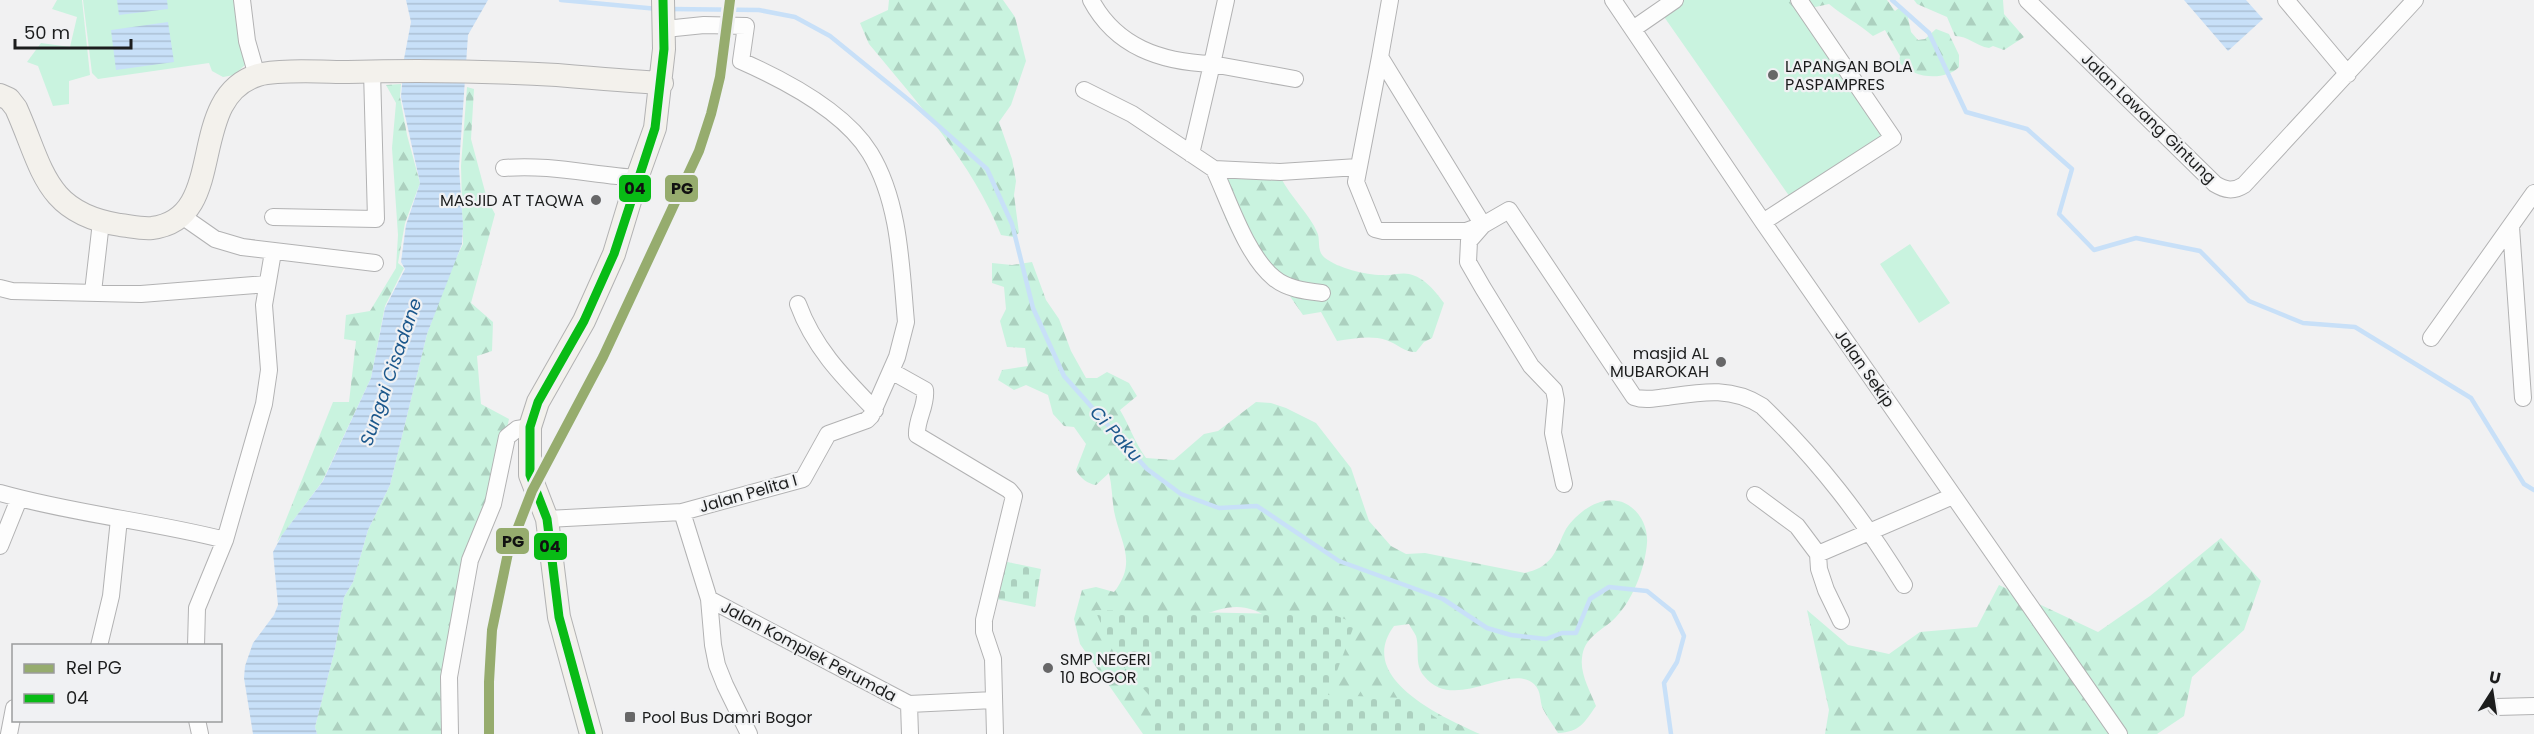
<svg xmlns="http://www.w3.org/2000/svg" width="2534" height="734" font-family="Poppins,sans-serif">
<defs>
<pattern id="forest-firs" width="22" height="20" patternUnits="userSpaceOnUse" patternTransform="scale(1.5)"><rect width="22" height="20" fill="#c9f3df"/><path d="M5 1l3.5 6h-7zM16 11l3.5 6h-7z" fill="#acd0bf"/></pattern>
<pattern id="cemetery-stones" width="16" height="16" patternUnits="userSpaceOnUse" patternTransform="scale(1.5)"><rect width="16" height="16" fill="#c9f3df"/><path d="M2 7V4a2 2 0 0 1 4 0v3zM10 15v-3a2 2 0 0 1 4 0v3z" fill="#acd0bf"/></pattern>
<pattern id="water-rules" width="6" height="5" patternUnits="userSpaceOnUse" patternTransform="scale(1.5)"><rect width="6" height="5" fill="#c8e0f8"/><path d="M0 2.5h6" fill="none" stroke="#abc0d4"/></pattern>
</defs>
<rect width="100%" height="100%" fill="#f1f1f2"/>
<path fill="#c9f3df" d="M57,0H82L90,75L69,81V104L53,106L38,66L27,62L41,43L70,47L77,17L52,9Z
M83,0H237L245,65L234,75L223,77L212,71L209,63L98,79L92,73Z
M1677,0H1791L1886,139L1792,200L1660,11Z
M1910,244L1950,303L1919,323L1880,264Z"/>
<path fill="url(#forest-firs)" d="M889,0H1003L1015,17L1026,61L1011,105L999,122L1012,159L1016,181L1014,195L1019,233L1013,237L1001,235C973,164 918,103 869,44L860,23L888,10Z
M1786,0H1887L1895,11L1900,7L1907,13L1911,32L1918,40L1925,39L1936,29L1949,34L1959,55V67C1944,82 1912,78 1899,62L1900,56L1885,30L1873,36C1858,23 1843,16 1829,4L1797,11Z
M1914,0H2003L2004,14L2024,37L2004,50L1993,46L1989,48C1976,46 1968,36 1955,36L1947,17L1917,4Z
M401,84L400,97L407,135L420,183L405,223L398,263L404,268L385,306L371,378L322,482L277,542L333,402H349L356,341L344,339L346,315L370,311L396,268L398,235L392,148L396,103L386,85Z
M467,87L474,89L471,139L487,199L495,214L471,303L493,322L492,351L477,356L481,404L509,419L491,504L471,545L445,734H317L315,727L335,649L344,597L353,582L368,530L390,485L427,334L451,269L463,244L461,166Z
M1223,176L1281,178C1290,196 1310,215 1317,232C1321,240 1316,251 1325,258C1338,268 1365,275 1382,275C1391,276 1401,272 1409,274C1424,277 1436,292 1444,303L1432,338L1424,342L1416,352C1403,352 1398,344 1386,340C1370,335 1353,339 1337,341L1321,312L1303,315L1285,289H1274C1249,256 1211,220 1223,176Z
M1032,262L1046,300L1059,319L1071,351L1086,378H1097L1107,372L1129,383L1137,396L1120,410C1130,427 1135,443 1146,458L1174,460L1204,434L1218,431L1256,402L1271,403L1286,408L1316,423L1351,468L1369,521L1391,546L1406,554L1425,553L1525,573C1536,570 1544,567 1552,557C1558,549 1561,538 1566,529C1580,508 1609,490 1631,507C1642,515 1648,529 1647,543C1645,569 1632,603 1612,621C1599,632 1584,638 1582,658C1580,674 1590,691 1596,706C1584,723 1580,732 1558,733C1553,725 1547,717 1543,709C1539,700 1542,692 1534,684C1509,662 1454,714 1424,676C1414,664 1420,650 1416,636C1414,632 1411,628 1409,624L1394,626C1355,678 1442,717 1480,734H1254L1273,621C1244,600 1227,606 1195,618L1180,734H1143L1080,644L1074,619L1082,590L1096,587L1114,592C1138,562 1120,542 1114,511C1112,498 1112,486 1109,473L1096,485C1088,484 1080,478 1076,470L1086,444L1074,427L1064,426L1053,414L1048,395L1026,385L1014,390L998,380L1002,370L1028,366L1025,348L1007,347L1000,321L1006,309L1004,287L992,283V263L1012,265Z
M2221,538L2261,581L2244,630L2192,677L2184,716L2157,734H1825L1829,710L1807,610L1848,645L1889,654L1920,632L1977,627L1999,585L2098,632L2150,596Z"/>
<path fill="url(#cemetery-stones)" d="M998,560L1041,569L1035,607L991,598Z
M1095,610L1334,615L1355,623L1328,695L1405,698L1462,734H1154L1148,694L1116,658Z"/>
<path fill="url(#water-rules)" d="M117,0H167L168,9L119,15Z
M406,0H488L468,35L459,167L463,225L462,244L427,334L390,485L368,530L353,582L344,597L335,649L315,727L317,734H253L244,678L245,666L253,643L274,615L278,605L273,552L282,535L323,481L371,378L385,308L405,269L401,262L406,225L420,183L401,97L404,59L411,22Z
M2184,0H2246L2263,19L2228,51Z
M168,22L174,62L116,70L111,30Z"/>
<g fill="none" stroke-linecap="round" stroke-linejoin="round">
<path stroke="#c8e0f8" stroke-width="4.5" d="M561,0L658,9
M1892,0L1929,33L1966,112L2027,129L2072,169L2059,214L2094,250L2136,238L2200,251L2249,301L2303,323L2355,327L2471,398L2524,484L2534,490
M670,9L759,10L795,17L830,36L915,105L987,169L1012,224L1033,308L1064,376L1147,469L1181,494L1219,508L1257,506L1339,561L1443,599L1487,628L1511,635L1546,639L1562,633H1576L1590,599L1609,587L1647,591L1673,612L1684,636L1677,662L1664,683L1671,734"/>
<defs>
<path id="street" d="M242,0L247,41L257,76
M1091,0C1116,47 1161,62 1212,64L1226,0
M1613,0L1763,222L2119,734
M2027,0L2215,184C2225,190 2233,192 2244,185L2415,0
M2286,0L2348,74
M1633,29L1675,0
M1380,57L1483,225L1466,231H1383L1375,229L1356,182Z
M1380,57L1390,0
M1084,90L1132,114L1214,169L1280,172L1358,167
M1191,154L1212,64L1295,79
M504,168C549,164 592,175 637,178
M1214,169C1229,201 1246,255 1274,278C1287,289 1305,291 1322,293
M182,216L215,239L242,247L375,263
M273,217L376,219L372,71
M1763,222L1893,138L1799,0
M2511,227L2523,398
M0,288L12,291L141,294L267,284
M93,292L101,222
M798,304C814,348 843,377 875,410
M2431,338L2534,193
M891,371L925,390C927,406 916,419 917,435L1009,490L1014,496L984,620V632L993,659L995,734
M1564,484L1553,433L1556,400L1554,390L1531,366L1483,288L1468,262L1469,241L1483,225L1509,210L1634,397C1645,401 1656,398 1667,397C1701,392 1731,386 1762,406C1819,461 1862,517 1904,585
M0,493C74,514 151,521 225,540
M1755,495L1797,526L1818,554L1819,569L1826,590L1841,621
M682,512L709,599L713,645L717,665L725,685L749,734
M547,519L682,512L803,479L828,434L867,420L871,416L897,357L906,322C901,267 900,202 870,153C845,112 784,80 741,61L746,26L704,25L665,29
M0,546L19,499
M1818,554L1953,496
M709,599L909,704L994,700
M99,646L111,596L119,519
M196,646L197,608L225,540L264,404L269,370L264,305L273,252
M909,704L910,734
M2496,707L2534,706
M197,720L200,734
M9,734L14,708
M450,734L449,677L470,560L493,504L507,437L517,429L530,427"/>
<path id="secondary" d="M0,95L9,99L16,108C43,168 44,213 120,225C130,226 141,229 152,228C230,219 184,98 258,75C278,69 326,72 348,72C418,70 488,71 557,75C592,78 627,81 662,83
M591,734L559,617L547,519L530,475V427L538,402L584,321L614,254L637,178L655,128L664,49L663,0"/>
</defs>
<use href="#street" stroke="#b2b2b3" stroke-width="18"/>
<use href="#secondary" stroke="#b2b2b3" stroke-width="24"/>
<use href="#street" stroke="#fdfdfd" stroke-width="16"/>
<use href="#secondary" stroke="#f3f1ec" stroke-width="22"/>
<defs>
<path id="bus-1" d="M591,734L559,617L547,519L530,475V427L538,402L584,321L614,254L655,128L664,49L663,0"/>
</defs>
<use href="#bus-1" stroke="#f0f1f3" stroke-width="14"/>
<use href="#bus-1" stroke="#08bb15" stroke-width="9"/>
<defs>
<path id="rail-1" d="M489,734V682L492,630L508,553L532,491L603,357L699,151L711,114L720,77L730,0"/>
</defs>
<use href="#rail-1" stroke="#f0f1f3" stroke-width="15"/>
<use href="#rail-1" stroke="#96ac6e" stroke-width="10"/>
</g>
<g fill="#676768" stroke="#f0f1f3" stroke-width="2">
<circle cx="1773" cy="75" r="6"/>
<circle cx="596" cy="200" r="6"/>
<circle cx="1721" cy="362" r="6"/>
<circle cx="1048" cy="668" r="6"/>
<rect x="624" y="711" width="12" height="12" rx="3"/>
</g>
<g text-anchor="middle" stroke-width="4.5" stroke-linejoin="round" paint-order="stroke">
<g font-size="16" fill="#1c1d1d" stroke="#f0f1f3" text-anchor="start">
<text x="1785" y="72">LAPANGAN BOLA<tspan x="1785" dy="18">PASPAMPRES</tspan></text>
<text x="584" y="206" text-anchor="end">MASJID AT TAQWA</text>
<text x="1709" y="359" text-anchor="end">masjid AL<tspan x="1709" dy="18">MUBAROKAH</tspan></text>
<text x="1060" y="665">SMP NEGERI<tspan x="1060" dy="18">10 BOGOR</tspan></text>
<text x="642" y="723">Pool Bus Damri Bogor</text>
</g>
<g font-size="16" fill="#1c1d1d" stroke="#f0f1f3">
<text transform="translate(2149 118) rotate(44)" y="6">Jalan Lawang Gintung</text>
<text transform="translate(1865 368) rotate(55)" y="6">Jalan Sekip</text>
<text transform="translate(748 493) rotate(-16)" y="6">Jalan Pelita I</text>
<text transform="translate(809 651) rotate(28)" y="6">Jalan Komplek Perumda</text>
</g>
<g font-size="18" font-style="italic" fill="#1c588c" stroke="#f0f1f3">
<text transform="translate(391 372) rotate(-71)" y="6">Sungai Cisadane</text>
<text transform="translate(1116 434) rotate(48)" y="6">Ci Paku</text>
</g>
</g>
<g stroke="#f0f1f3" stroke-width="2">
<rect x="664" y="174" width="35" height="29" rx="6" fill="#96ac6e"/>
<rect x="618" y="174" width="34" height="29" rx="6" fill="#08bb15"/>
<rect x="495" y="527" width="35" height="28" rx="6" fill="#96ac6e"/>
<rect x="533" y="532" width="35" height="29" rx="6" fill="#08bb15"/>
</g>
<g font-size="16" text-anchor="middle" font-weight="bold" fill="#111">
<text x="682" y="194">PG</text>
<text x="635" y="194">04</text>
<text x="513" y="547">PG</text>
<text x="550" y="552">04</text>
</g>
<rect x="12" y="644" width="210" height="78" fill="#f0f1f3" stroke="#9b9c9d" stroke-width="1.5"/>
<rect x="24" y="664" width="30" height="9" fill="#96ac6e" stroke="#9b9c9d" stroke-width="1.5"/>
<text x="66" y="674" font-size="18" fill="#1c1d1d">Rel PG</text>
<rect x="24" y="694" width="30" height="9" fill="#08bb15" stroke="#9b9c9d" stroke-width="1.5"/>
<text x="66" y="704" font-size="18" fill="#1c1d1d">04</text>
<g transform="translate(2492 692) rotate(12)" stroke="#f0f1f3" stroke-width="4.5" paint-order="stroke">
<path d="M0-4.5L10 22L0 15L-10 22Z" fill="#1c1d1d"/>
<text y="-9" font-size="16" font-weight="bold" text-anchor="middle" fill="#1c1d1d">U</text>
</g>
<path d="M15 39v9h116v-9" fill="none" stroke="#1c1d1d" stroke-width="3"/>
<text x="24" y="39" font-size="18" fill="#1c1d1d" stroke="#f0f1f3" stroke-width="4.5" paint-order="stroke">50 m</text>
</svg>
